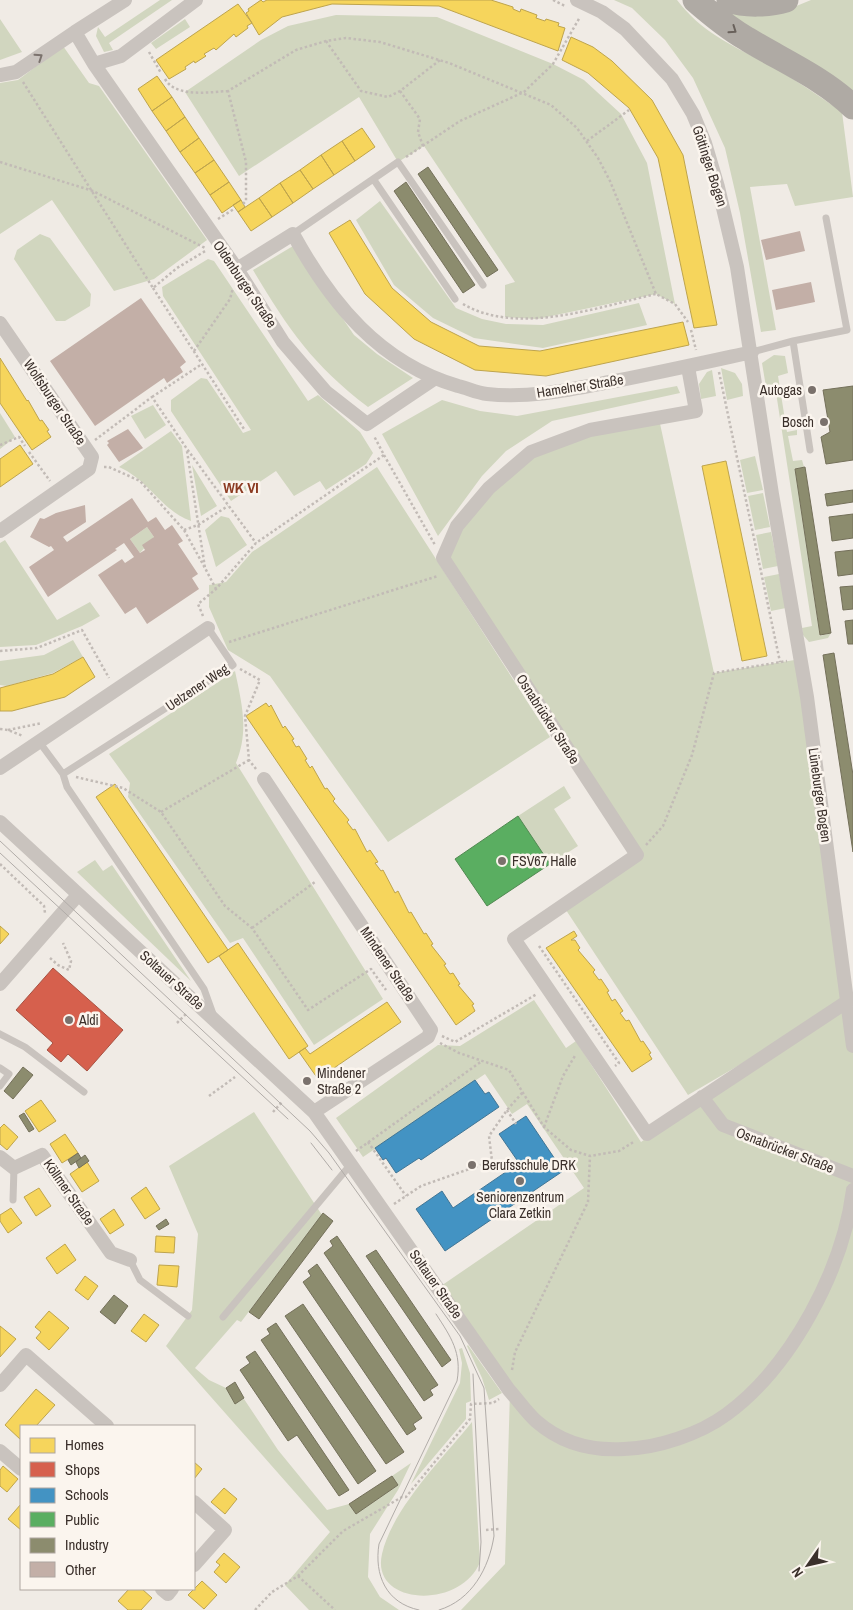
<svg xmlns="http://www.w3.org/2000/svg" width="853" height="1610" font-family="'Archivo Narrow',sans-serif">
<rect width="100%" height="100%" fill="#f0ebe5"/>
<path fill="#d1d6bf" d="M160,0H172L109,43L113,50L104,52L96,36L98,27L105,37Z
M614,0H677C703,34 734,46 771,66C796,80 819,96 842,112L853,197L795,206L787,184L750,187L776,330L761,332L740,213L725,148L693,78L665,40L632,8Z
M709,0L741,11L777,14L811,0H853V98Z
M336,15L437,17L553,64L584,80L621,114L647,163L675,304L656,294L537,319L505,317V285L515,282L424,146L398,162L359,97L239,176L185,92L261,40L288,26Z
M0,19L22,52L0,60Z
M185,19L190,27L156,49L151,43Z
M63,46L89,83L99,86L207,240L154,279L114,291L52,200L0,234V83L18,80Z
M380,201L456,308L482,319L506,324L543,325L639,303L647,325L543,348L474,338L433,318L394,285L356,220Z
M40,234L50,238L91,294L90,306L65,321H56L14,259L17,250Z
M293,246L354,335L377,354L413,378L368,407C312,364 289,330 253,270Z
M208,259L214,261L308,401L318,395L360,432L373,453L366,464L326,490L320,481L294,496L276,471L231,501L171,411V400L201,378L207,379L243,433L251,430L163,296L162,287Z
M774,355L785,356L788,373L778,376L787,432L797,430V435L788,436L793,461L802,460L804,467L795,469L820,636L831,633L828,638L809,642L803,635L802,628L812,626L775,386L766,387L762,363Z
M721,368L735,373L742,384L743,396L727,400Z
M712,370L716,396L701,399L699,384L707,372Z
M677,386L680,393L552,421L506,451L482,476L438,536L382,434L442,400L480,411L517,416Z
M153,405L166,425L145,439L131,416Z
M0,413L15,437L0,449Z
M659,419L714,673L801,659L853,1046V1610H461L505,1564L510,1391L438,1288L584,1188L527,1104L512,1114L485,1074L363,1157L336,1118L438,1045L460,1046L534,1000L566,1048L576,1041L641,1142L839,1007L688,1095L564,907L637,855L443,558L457,526L534,451Z
M171,431L182,446L191,521C162,511 149,480 119,467Z
M755,456L763,490L747,493L740,460Z
M192,465L217,506L201,516Z
M377,467L550,737L388,842L270,676L228,650L209,607V585L226,582L252,552Z
M763,493L770,527L755,530L748,496Z
M221,516L229,518L247,545L216,567L205,530Z
M147,527L154,537L140,553L130,539Z
M771,532L778,566L763,569L756,535Z
M5,540L57,620L90,602L100,616L82,626L36,645L0,647V543Z
M779,574L786,608L771,611L764,577Z
M73,640L83,657L53,673L7,686L0,685V661L44,655Z
M235,671C242,704 249,731 236,763L383,999L314,1045L243,938L230,943L128,797L130,783L109,754Z
M564,786L571,798L554,809L578,846L550,864L518,816Z
M95,860L103,871L112,865L191,981L77,872Z
M254,1112L322,1215L241,1322L237,1320L195,1368L209,1380L226,1388L235,1403L244,1399L278,1450L327,1510L349,1504L356,1514L398,1485L392,1476L411,1463L398,1490L370,1534L368,1577L380,1597L399,1610H309L285,1585L330,1532L166,1346L192,1310L198,1234L169,1166Z
M468,1345L502,1393L489,1400L482,1378L467,1346Z
M462,1348L470,1373L471,1401L466,1403V1419L411,1484L460,1383L462,1363L459,1349Z
M472,1422L480,1562C461,1610 370,1606 382,1554C392,1509 443,1458 472,1422Z"/>
<path fill="#f6d55c" stroke="#bea44d" d="M261,0L263,2L267,0H491L513,7V9L520,12L521,9L537,15L536,18L545,21L546,19L559,23L558,26L565,28L558,51L439,6L332,4L282,17L259,35L246,13L249,11L248,9Z
M238,4L252,23L247,26L248,28L236,37L234,34L216,50L214,48L204,54L206,56L195,63L194,61L185,67L186,69L169,79L156,60Z
M571,37L593,47L612,61L652,100L683,155L717,325L694,328L658,158L629,108L588,73L562,60Z
M157,76L172,97L152,111L138,89Z
M172,97L185,117L166,131L152,111Z
M185,117L199,138L180,152L166,131Z
M362,128L375,147L355,161L342,141Z
M199,138L214,160L195,173L180,152Z
M342,141L355,161L334,175L321,155Z
M321,155L334,175L313,189L300,170Z
M214,160L229,182L210,195L195,173Z
M300,170L313,189L293,203L280,183Z
M229,182L241,200L222,213L210,195Z
M280,183L293,203L272,217L259,198Z
M259,198L272,217L251,231L238,212Z
M241,200L245,207L238,212L233,205Z
M350,220L392,288L431,322L479,346L540,351L683,322L689,345L546,376L475,370L414,339L365,294L329,233Z
M0,358L27,401L28,400L40,421L42,420L49,430L47,431L51,437L32,450L0,403Z
M20,445L33,464L0,487V459Z
M726,461L767,656L742,661L702,466Z
M83,657L95,677L65,697L12,711H0V688L53,674Z
M266,703L269,707L271,705L283,728L285,726L294,739L292,740L296,747L299,746L307,759L305,760L310,768L312,766L325,789L327,788L335,799L333,801L349,820L347,822L353,830L355,829L367,852L370,850L378,862L375,863L381,871L383,870L395,893L398,891L409,913L411,912L424,934L426,933L433,944L431,945L446,964L444,965L450,974L453,973L460,984L458,985L474,1004L472,1005L475,1011L456,1025L246,716Z
M115,784L228,950L208,963L96,797Z
M0,926L9,934L0,944Z
M574,931L577,936L571,940H575L580,948L578,950L595,970L593,972L599,980L601,979L609,991L607,992L612,1001L615,999L623,1011L620,1013L626,1021L629,1020L641,1042L643,1041L651,1053L649,1054L652,1059L632,1072L546,948Z
M238,943L308,1046L289,1059L219,956Z
M387,1002L401,1022L318,1079L299,1052L305,1048L310,1054Z
M41,1100L56,1121L39,1132L25,1111Z
M4,1124L18,1137L7,1150L0,1144V1128Z
M65,1134L78,1153L62,1163L50,1144Z
M87,1162L99,1181L82,1192L70,1174Z
M146,1187L160,1209L145,1219L131,1198Z
M39,1188L51,1206L36,1216L24,1197Z
M11,1208L22,1223L8,1233L0,1221V1215Z
M114,1209L124,1225L110,1234L100,1219Z
M156,1236L175,1237L174,1253L155,1252Z
M65,1244L76,1260L57,1274L46,1258Z
M159,1265L179,1266L177,1287L157,1285Z
M85,1276L98,1286L88,1300L75,1290Z
M49,1311L69,1328L49,1350L36,1338L41,1332L35,1327Z
M144,1314L159,1325L146,1342L131,1331Z
M0,1326L16,1339L0,1357Z
M36,1389L55,1405L36,1426H21V1440L5,1425Z
M194,1462L202,1469L194,1479Z
M3,1466L18,1479L7,1492L0,1486V1470Z
M224,1488L237,1499L225,1514L211,1502Z
M21,1504V1530L8,1519Z
M224,1553L240,1567L226,1583L214,1572L220,1565L216,1562Z
M202,1581L217,1595L204,1609L188,1595Z
M129,1589H142L152,1598L141,1610H128L118,1601Z"/>
<path fill="#d6604d" stroke="#a85243" d="M53,968L123,1030L87,1071L68,1054L61,1062L47,1050L53,1043L16,1010Z"/>
<path fill="#4393c3" stroke="#417595" d="M475,1080L485,1094L489,1092L499,1107L421,1160L419,1158L396,1173L386,1158L383,1160L375,1148Z
M526,1116L563,1171L445,1251L416,1209L442,1191L453,1208L519,1163L499,1134Z"/>
<path fill="#5aae61" stroke="#518851" d="M518,816L550,864L487,906L455,859Z"/>
<path fill="#8c8c6e" stroke="#74705a" d="M428,167L498,270L487,277L418,174Z
M406,182L475,285L463,293L394,191Z
M853,386V460L826,464L821,437L830,432L823,390Z
M805,467L831,633L820,635L795,469Z
M853,490V502L827,506L825,494Z
M853,514V538L832,541L829,517Z
M853,550V574L838,576L835,552Z
M853,586V609L843,610L840,587Z
M853,620V644H848L845,621Z
M834,653L853,775V852L823,655Z
M23,1067L33,1075L13,1099L4,1091Z
M24,1113L34,1129L29,1132L19,1116Z
M78,1153L81,1158L71,1165L68,1160Z
M85,1155L89,1161L79,1168L76,1162Z
M323,1213L333,1221L259,1319L249,1312Z
M166,1219L169,1224L159,1230L156,1226Z
M337,1236L438,1385L430,1390L433,1395L424,1401L324,1253L333,1246L330,1241Z
M376,1250L451,1360L442,1367L366,1256Z
M317,1264L422,1418L413,1424L416,1429L407,1435L303,1282L311,1276L308,1271Z
M114,1295L128,1306L115,1324L100,1312Z
M303,1304L404,1452L386,1464L285,1316Z
M276,1323L376,1471L358,1484L261,1340L270,1334L267,1329Z
M255,1351L349,1490L339,1496L297,1435L288,1441L240,1370L250,1363L246,1357Z
M235,1382L244,1398L235,1404L226,1388Z
M392,1476L398,1485L356,1514L349,1504Z"/>
<path fill="#c3afa7" fill-rule="evenodd" d="M800,231L805,251L766,260L761,240Z
M811,282L815,302L776,310L772,290Z
M141,298L186,362L180,367L183,372L167,383L164,378L95,426L50,361Z
M128,429L143,448L119,462L107,445L109,443L107,441Z
M132,498L148,522L156,517L165,530L172,525L183,541L178,544L198,574L192,578L199,589L147,624L136,607L125,614L98,575L122,559L125,563L134,557L124,543L115,549L117,550L48,597L29,567L54,550L51,546L49,547L30,537L40,518L44,519L56,513L85,505L86,522L63,537L67,542ZM147,527L154,537L142,545L145,550L140,553L130,539Z"/>
<g fill="none" stroke-linecap="round" stroke-linejoin="round">
<path stroke="#c2bbb6" stroke-width="2.5" stroke-dasharray="2.5 2.5" stroke-linecap="butt" d="M553,0L565,6
M326,41L361,91L388,97L400,91L440,60
M149,52L161,73
M165,79C176,98 210,92 228,91
M23,82L153,288L177,268L207,250
M400,91L420,119L418,132L423,146
M587,141L629,110
M406,157L460,121L524,92L553,64L580,17
M0,162L93,191L205,248
M243,204L246,201V162L228,91L296,50L326,41L346,38L380,42L449,63L551,105L577,128L598,158L610,181L656,294L675,304L688,322
M218,219L234,209
M153,288L244,429
M463,304C518,336 598,307 656,294
M691,330L696,350
M194,351L230,299L233,288
M719,372L780,662
M152,397L202,364
M95,440L152,397L187,449L256,543
M0,445L19,437L25,446
M187,451L205,568L216,589
M29,452L50,481
M384,455L435,545
M104,467H109L140,481L184,530L205,568
M184,530L198,525L228,506
M203,616L198,604L216,589L256,543L384,455L374,436
M229,642L438,576
M0,651L37,648L82,630L109,678
M240,669L260,680L245,716L249,760L256,769
M0,729L8,730L23,736
M8,730L42,723
M76,777L123,788L161,812L225,906L252,928L308,1010L371,969L386,990
M161,812L249,760
M646,845L663,826L692,755L714,673L787,661
M0,864L44,906L45,913
M252,928L315,882
M539,946L619,1063L615,1066
M50,958L58,965L69,970L71,961L63,943
M177,1023L187,1013
M442,1036L455,1042L537,994
M440,1043L459,1053L509,1070L544,1127L571,1150L590,1156L619,1151L635,1141
M209,1096L235,1077
M507,1110L516,1124
M273,1112L282,1102
M544,1127L563,1076L576,1054
M368,1142L406,1196
M356,1151L482,1061
M394,1204L421,1186L492,1161L489,1136L507,1110L523,1092
M512,1370L515,1352L588,1202L590,1156
M486,1530L499,1529
M298,1576L335,1610
M255,1610L272,1592L298,1576L343,1531L402,1497H406L470,1419L471,1404L493,1403L499,1399"/>
<path stroke="#c9c3be" stroke-width="7" d="M374,180L455,299
M293,234L398,162L483,285
M793,341L847,330L826,218
M752,352L793,341L810,450
M40,743L63,774L233,665L208,628
M63,774L67,787L204,989L213,1014
M0,1034L25,1047L84,1092
M0,1068L9,1074L0,1086
M13,1200L14,1168
M130,1260L140,1280L188,1316
M223,1317L351,1164"/>
<path stroke="#c9c3be" stroke-width="14" d="M125,0L75,32L94,64L121,56L196,0
M577,0L602,12L625,29L672,79L693,114L705,143L718,187L737,267L772,494L807,697L853,1046
M94,64L237,269L283,342L326,392L367,424L434,379
M0,75L16,72L75,32
M237,269L293,234C331,303 379,363 458,386C467,388 477,393 487,394C530,399 573,389 615,381C661,372 706,362 752,352
M0,323L92,457L89,469L0,531
M688,367L696,411L590,430L531,452L489,488L457,526L443,558L637,855L514,939L647,1134L848,1001
M0,768L208,628
M264,779L431,1030L428,1037L314,1112
M0,822L314,1112L509,1390C518,1400 526,1412 536,1421C561,1443 592,1451 624,1449C658,1448 700,1434 727,1414C792,1366 843,1269 853,1190
M0,984L78,895
M702,1097L723,1125L853,1176
M0,1157L14,1168L42,1155L111,1253L130,1260
M0,1385L26,1355L107,1426
M0,1451L21,1469
M194,1502L225,1530L194,1565
M162,1589L168,1594L172,1589"/>
<path stroke="#afaaa4" stroke-width="25" d="M695,0C711,14 728,28 747,39C783,61 823,78 853,107
M729,0C745,6 769,5 786,0"/>
<path stroke="#b1aca8" stroke-width="1" d="M0,841L310,1131L329,1153L460,1336L484,1388L494,1536C489,1568 472,1600 439,1610
M0,853L288,1119
M311,1143L332,1170
M473,1374L481,1542L479,1571
M419,1610C386,1603 374,1575 379,1544L457,1381C462,1353 451,1337 436,1314"/>
</g>
<defs><path id="oneway-chevron" d="M-2-3.5L2.5 0L-2 3.5" fill="none" stroke-width="1.6" stroke-linecap="round" stroke-linejoin="round" transform="scale(1.25)"/></defs>
<use stroke="#69615b" href="#oneway-chevron" transform="translate(733 30) rotate(35)"/>
<use stroke="#7b726d" href="#oneway-chevron" transform="translate(39 57) rotate(-34)"/>
<g fill="#7a716c" stroke="#fbf5ee" stroke-width="2">
<circle cx="812" cy="390" r="5"/>
<circle cx="824" cy="422" r="5"/>
<circle cx="502" cy="861" r="5"/>
<circle cx="69" cy="1020" r="5"/>
<circle cx="307" cy="1081" r="5"/>
<circle cx="472" cy="1165" r="5"/>
<circle cx="520" cy="1181" r="5"/>
</g>
<g text-anchor="middle" stroke-width="5" stroke-linejoin="round" paint-order="stroke">
<g font-size="14" fill="#3b302b" stroke="#fbf5ee">
<text transform="translate(710 166) rotate(72)" y="5">Göttinger Bogen</text>
<text transform="translate(245 284) rotate(56)" y="5">Oldenburger Straße</text>
<text transform="translate(580 386) rotate(-9)" y="5">Hamelner Straße</text>
<text transform="translate(55 402) rotate(56)" y="5">Wolfsburger Straße</text>
<text transform="translate(197 687) rotate(-34)" y="5">Uelzener Weg</text>
<text transform="translate(548 719) rotate(57)" y="5">Osnabrücker Straße</text>
<text transform="translate(820 795) rotate(82)" y="5">Lüneburger Bogen</text>
<text transform="translate(388 964) rotate(56)" y="5">Mindener Straße</text>
<text transform="translate(172 980) rotate(42)" y="5">Soltauer Straße</text>
<text transform="translate(785 1150) rotate(21)" y="5">Osnabrücker Straße</text>
<text transform="translate(69 1192) rotate(55)" y="5">Köllmer Straße</text>
<text transform="translate(436 1284) rotate(55)" y="5">Soltauer Straße</text>
</g>
<g font-size="14" fill="#3b302b" stroke="#fbf5ee" text-anchor="start">
<text x="802" y="395" text-anchor="end">Autogas</text>
<text x="814" y="427" text-anchor="end">Bosch</text>
<text x="512" y="866">FSV67 Halle</text>
<text x="79" y="1025">Aldi</text>
<text x="317" y="1078">Mindener<tspan x="317" dy="16">Straße 2</tspan></text>
<text x="482" y="1170">Berufsschule DRK</text>
<text x="520" y="1202" text-anchor="middle">Seniorenzentrum<tspan x="520" dy="16">Clara Zetkin</tspan></text>
</g>
<g font-size="15" font-weight="bold" fill="#8c3b22" stroke="#fbf5ee">
<text x="241" y="493">WK VI</text>
</g>
</g>
<rect x="20" y="1425" width="175" height="165" fill="#fbf5ee" stroke="#aea6a0"/>
<rect x="30" y="1438" width="25" height="15" fill="#f6d55c" stroke="#aea6a0"/>
<text x="65" y="1450" font-size="15" fill="#3b302b">Homes</text>
<rect x="30" y="1462" width="25" height="15" fill="#d6604d" stroke="#aea6a0"/>
<text x="65" y="1475" font-size="15" fill="#3b302b">Shops</text>
<rect x="30" y="1488" width="25" height="15" fill="#4393c3" stroke="#aea6a0"/>
<text x="65" y="1500" font-size="15" fill="#3b302b">Schools</text>
<rect x="30" y="1512" width="25" height="15" fill="#5aae61" stroke="#aea6a0"/>
<text x="65" y="1525" font-size="15" fill="#3b302b">Public</text>
<rect x="30" y="1538" width="25" height="15" fill="#8c8c6e" stroke="#aea6a0"/>
<text x="65" y="1550" font-size="15" fill="#3b302b">Industry</text>
<rect x="30" y="1562" width="25" height="15" fill="#c3afa7" stroke="#aea6a0"/>
<text x="65" y="1575" font-size="15" fill="#3b302b">Other</text>
<g transform="translate(808 1565) rotate(236)" stroke="#fbf5ee" stroke-width="4" paint-order="stroke">
<path d="M0-4L9 19L0 12L-9 19Z" fill="#3b302b"/>
<text y="-8" font-size="14" font-weight="bold" text-anchor="middle" fill="#3b302b">N</text>
</g>
</svg>
